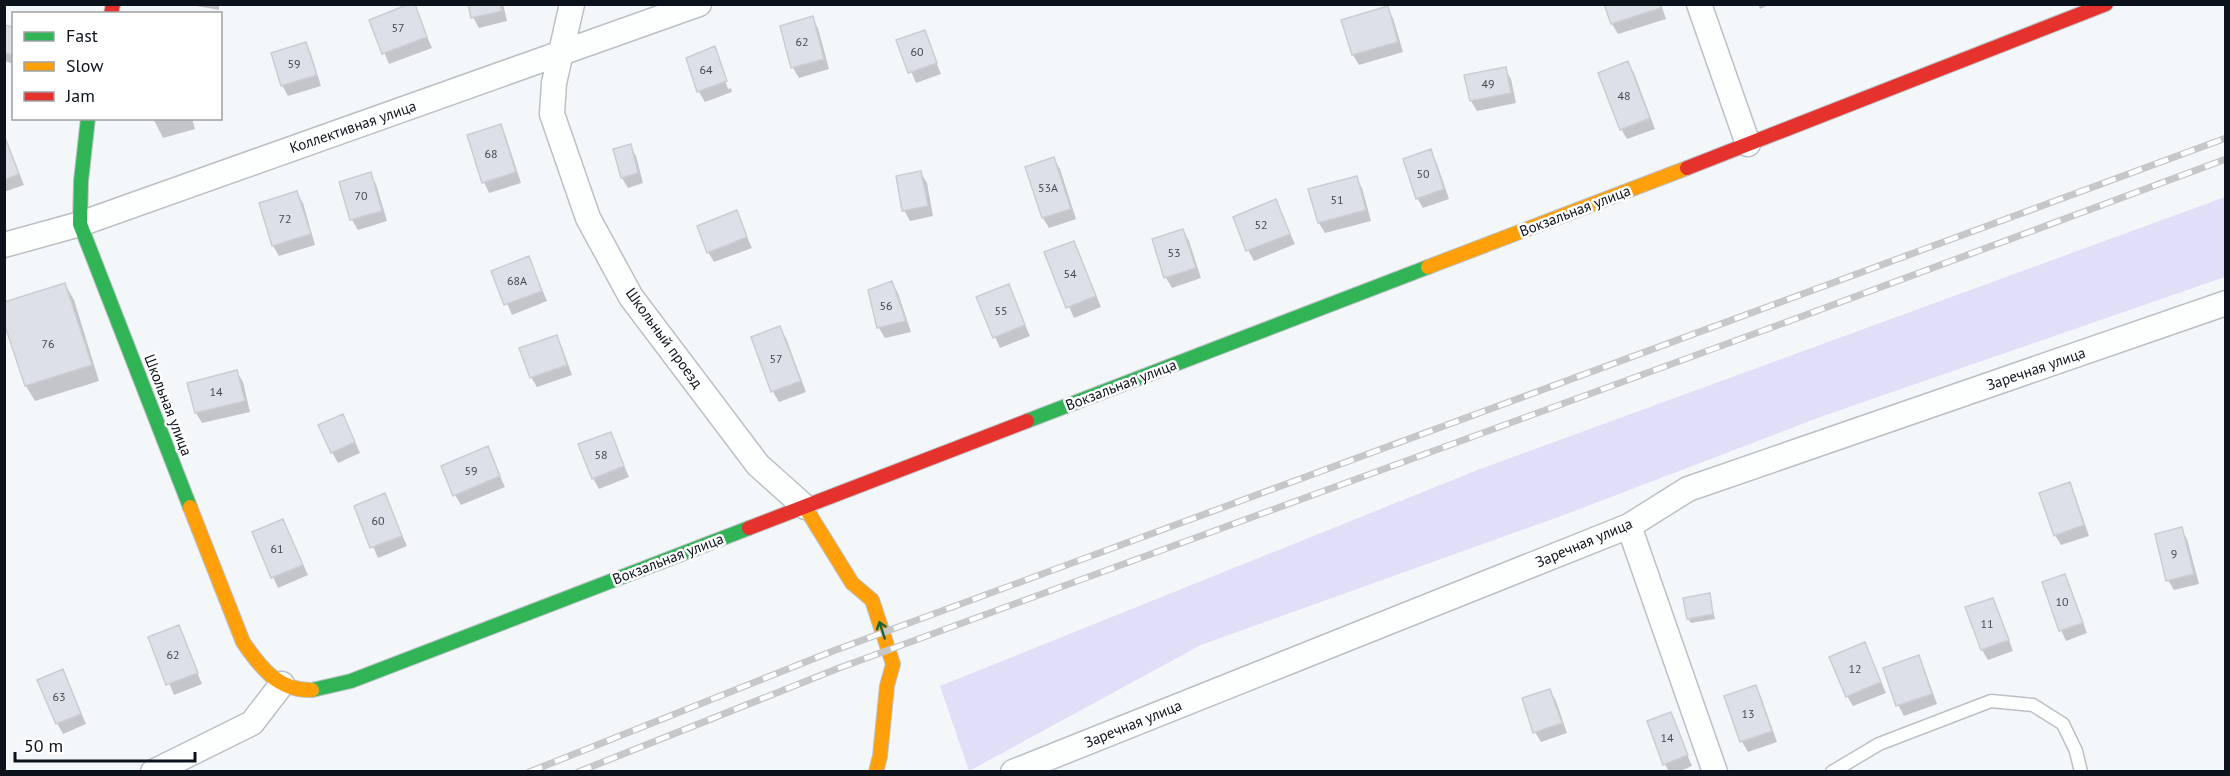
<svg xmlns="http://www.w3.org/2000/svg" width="2230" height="776" font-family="'PT Sans',sans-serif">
<rect width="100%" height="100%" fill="#f4f7fa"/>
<path fill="#e1def8" d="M2225,197V277L1823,416L1564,515L1201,645L969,771L940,686L1480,469Z"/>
<path fill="#0003" d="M185,4H219V10Z
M413,4L432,48L389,64L371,21Z
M470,4H503L507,21L479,28L473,17Z
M1606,4H1661L1666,19L1618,34L1612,24Z
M1758,4H1771L1760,9Z
M1387,8L1393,18L1403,52L1359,65L1353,55L1343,21Z
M812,18L818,28L829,69L799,78L793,68L782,27Z
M5,27L14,29V64L4,61Z
M924,32L941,74L916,83L898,41Z
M305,44L311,54L321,86L288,96L282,85Z
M714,48L719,57H717L728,89L731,88L732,92L705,102L699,92L687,59Z
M1628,63L1634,73L1655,129L1627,139L1621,129Z
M1505,69L1511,79L1516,103L1477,111L1471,101Z
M153,118H192L195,129L163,138Z
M500,126L506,137L521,183L489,193L484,182Z
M4,134L24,185L4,192Z
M630,146L636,156L643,183L628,188L622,178L615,150Z
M1430,151L1436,161L1449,199L1423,208L1417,198Z
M1054,159L1060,169L1076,219L1049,228L1043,218L1027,168Z
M921,173L927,183L933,216L910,221L904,210Z
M370,174L376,184L387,221L358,230L352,220L341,183Z
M1356,178L1362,188L1371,221L1325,233L1319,223L1310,190Z
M297,193L303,203L315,245L279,256L273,246Z
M1275,201L1295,244L1254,261L1248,250Z
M736,212L752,248L714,262L708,252Z
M1183,230L1189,241L1201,278L1172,288L1166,278L1154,240Z
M1074,242L1101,307L1074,318L1046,253Z
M529,258L547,301L512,315L493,271Z
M892,282L898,293L911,332L885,338L879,328L870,291Z
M65,284L74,300L99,381L35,401L26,386L4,318Z
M1008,286L1030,336L1000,348L978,298Z
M780,328L786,338L806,392L779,402L773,392L753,338Z
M556,337L562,347L572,375L537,387L531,377Z
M237,372L243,382L250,412L202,423L196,413L189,384Z
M348,426L360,453L338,463L332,452Z
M610,434L629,477L599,489L593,478Z
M487,448L505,487L461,505L455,495Z
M2069,484L2075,495L2089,536L2061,545L2055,535Z
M384,495L407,546L378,558L356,507Z
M283,520L308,575L278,588L253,533Z
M2181,529L2187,539L2199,584L2174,590L2168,580Z
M2064,575L2070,586L2087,633L2066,641L2061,630Z
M1709,595L1715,619L1691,623L1688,619Z
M1992,599L1998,610L2013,651L1988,660L1982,650L1967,608Z
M178,627L202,684L174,695L150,637Z
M1865,644L1886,693L1853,706L1847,696Z
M1918,657L1924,668L1937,704L1904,716L1898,705Z
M68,681L86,724L63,734L57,723Z
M1755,687L1761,697L1777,742L1748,752L1742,742L1726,697Z
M1550,690L1556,701L1567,733L1541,742L1535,732Z
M1670,714L1692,766L1678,772H1669L1665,764Z"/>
<path fill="#dde0e7" stroke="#cacdd4" stroke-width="1.5" d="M409,4H415L427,37L382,54L369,20Z
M468,4H500L502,11L471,18Z
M1604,4H1660L1661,8L1611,24Z
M1388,6L1398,42L1352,55L1341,20Z
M813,16L824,59L791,68L780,26Z
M4,25L14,27V55L4,53Z
M925,30L937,63L908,73L896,40Z
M306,42L317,75L281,86L271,53Z
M715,46L727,81L697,92L686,58Z
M1628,61L1650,118L1620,130L1598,73Z
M1506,67L1511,93L1470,101L1464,75Z
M501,124L516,172L482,183L467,135Z
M4,135L19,174L4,180Z
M631,144L638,173L621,178L613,149Z
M1431,149L1444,189L1416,199L1403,159Z
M1054,157L1071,209L1042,218L1025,167Z
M921,171L928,206L902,211L896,176Z
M371,172L382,211L350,220L339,182Z
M1357,176L1366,210L1318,223L1308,189Z
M297,191L311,234L272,246L259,203Z
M1276,199L1290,234L1246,251L1233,217Z
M737,210L747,237L707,253L697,226Z
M1183,229L1196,268L1164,278L1152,239Z
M1074,241L1096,296L1066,308L1044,252Z
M529,256L542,291L504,305L491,271Z
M892,281L906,321L877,328L868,290Z
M65,283L92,365L25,386L4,323V302Z
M1009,284L1025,325L993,338L976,297Z
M780,326L801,381L771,392L751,337Z
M557,335L567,365L530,378L519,348Z
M237,370L245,401L195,413L187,383Z
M343,414L355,442L331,453L318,425Z
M611,432L624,466L592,479L578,444Z
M488,446L500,476L453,496L441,466Z
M2070,482L2084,525L2054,536L2039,493Z
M385,493L402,536L370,548L354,506Z
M283,519L303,565L271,578L252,532Z
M2182,527L2194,574L2166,581L2155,534Z
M2065,574L2083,623L2059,631L2042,582Z
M1710,593L1713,614L1687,619L1683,598Z
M1993,598L2009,640L1981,650L1965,607Z
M179,625L198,673L166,685L148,637Z
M1865,642L1881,682L1846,697L1829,657Z
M1919,655L1932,694L1896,706L1883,668Z
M63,669L81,714L56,724L37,680Z
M1756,685L1772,731L1740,742L1724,696Z
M1550,689L1562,723L1533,733L1522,698Z
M1671,712L1688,755L1663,765L1647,721Z"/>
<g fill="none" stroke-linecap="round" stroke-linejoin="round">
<defs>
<path id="lane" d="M1832,772L1879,744L1991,701L2033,705L2063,724L2076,751L2081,772"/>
<path id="street" d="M572,4L554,83L552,114L588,218L631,297L758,465L805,507
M1699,4L1748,144
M4,245L80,224L699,4
M1629,526L1715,772
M153,772L252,723L282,684
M1013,772L1629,526L1688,489L2226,303"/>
<path id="fast" d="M88,118L81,181L80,224L190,507
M1027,421L1428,267
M312,690L351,681L749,528"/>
<path id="slow" d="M1428,267L1687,168
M190,507L243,642C260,667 278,691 312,690
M805,507L852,583L872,600L893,664L887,686L880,756L876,772"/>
<path id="jam" d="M111,14L113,4
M1687,168L2106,4
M749,528L1027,421"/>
</defs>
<use href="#lane" stroke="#bbc0c6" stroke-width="15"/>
<use href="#street" stroke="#bbc0c6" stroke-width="27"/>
<use href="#fast" stroke="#bbc0c6" stroke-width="16"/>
<use href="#slow" stroke="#bbc0c6" stroke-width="16"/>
<use href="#jam" stroke="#bbc0c6" stroke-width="16"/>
<use href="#lane" stroke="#fdfefe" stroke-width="12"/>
<use href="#street" stroke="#fdfefe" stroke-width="24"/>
<use href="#fast" stroke="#30b455" stroke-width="14"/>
<use href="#slow" stroke="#ff9f0a" stroke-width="14"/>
<use href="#jam" stroke="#e5322d" stroke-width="14"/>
<defs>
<path id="rail" d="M529,772L833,651L2226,138
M578,772L839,668L1803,316L2226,159"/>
</defs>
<use href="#rail" stroke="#c5c7c8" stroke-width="7"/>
<use href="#rail" stroke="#fff" stroke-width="4.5" stroke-dasharray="14" stroke-linecap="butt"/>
</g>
<defs><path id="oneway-shaft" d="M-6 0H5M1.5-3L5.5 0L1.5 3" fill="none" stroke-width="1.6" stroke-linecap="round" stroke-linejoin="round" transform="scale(1.5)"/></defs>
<use stroke="#1e6338" href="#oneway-shaft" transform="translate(882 630) rotate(-108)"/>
<g text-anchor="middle" stroke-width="5" stroke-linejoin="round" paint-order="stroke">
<g font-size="12" fill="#434951">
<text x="398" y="32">57</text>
<text x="802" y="46">62</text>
<text x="917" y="56">60</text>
<text x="294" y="68">59</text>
<text x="706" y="74">64</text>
<text x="1488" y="88">49</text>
<text x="1624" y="100">48</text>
<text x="491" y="158">68</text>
<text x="1423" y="178">50</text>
<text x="1048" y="192">53А</text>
<text x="361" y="200">70</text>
<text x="1337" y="204">51</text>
<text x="285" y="223">72</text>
<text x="1261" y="229">52</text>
<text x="1174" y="257">53</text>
<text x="1070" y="278">54</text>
<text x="517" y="285">68А</text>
<text x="886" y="310">56</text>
<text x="1001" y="315">55</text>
<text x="48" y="348">76</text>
<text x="776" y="363">57</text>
<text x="216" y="396">14</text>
<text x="601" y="459">58</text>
<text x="471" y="475">59</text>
<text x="378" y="525">60</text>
<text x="277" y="553">61</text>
<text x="2174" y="558">9</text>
<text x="2062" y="606">10</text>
<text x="1987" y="628">11</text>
<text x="173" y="659">62</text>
<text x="1855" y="673">12</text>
<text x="59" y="701">63</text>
<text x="1748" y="718">13</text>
<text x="1667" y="742">14</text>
</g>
<g font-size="15" fill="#0b121b" stroke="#fff">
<text transform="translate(353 127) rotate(-19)" y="5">Коллективная улица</text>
<text transform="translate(1575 211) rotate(-21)" y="5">Вокзальная улица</text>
<text transform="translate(664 338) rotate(54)" y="5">Школьный проезд</text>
<text transform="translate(2036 369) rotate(-19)" y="5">Заречная улица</text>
<text transform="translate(1121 385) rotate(-21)" y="5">Вокзальная улица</text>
<text transform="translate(168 405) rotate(69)" y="5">Школьная улица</text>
<text transform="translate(1584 543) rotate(-23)" y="5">Заречная улица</text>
<text transform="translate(668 559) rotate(-21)" y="5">Вокзальная улица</text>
<text transform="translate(1133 724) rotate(-22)" y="5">Заречная улица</text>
</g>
</g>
<rect width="2230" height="776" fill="none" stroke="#0b121b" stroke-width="12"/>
<rect x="12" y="12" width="210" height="108" fill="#ffffff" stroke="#9da0a4" stroke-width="1.5"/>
<rect x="24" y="32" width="30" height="9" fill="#30b455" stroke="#9da0a4" stroke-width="1.5"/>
<text x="66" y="42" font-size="18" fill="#0b121b">Fast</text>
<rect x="24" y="62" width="30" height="9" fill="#ff9f0a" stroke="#9da0a4" stroke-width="1.5"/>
<text x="66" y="72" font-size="18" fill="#0b121b">Slow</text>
<rect x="24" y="92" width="30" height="9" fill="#e5322d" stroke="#9da0a4" stroke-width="1.5"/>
<text x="66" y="102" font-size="18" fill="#0b121b">Jam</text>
<path d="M15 752v9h180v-9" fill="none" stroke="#0b121b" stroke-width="3"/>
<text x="24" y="752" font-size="18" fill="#0b121b" stroke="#ffffff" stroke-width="4.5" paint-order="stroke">50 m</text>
</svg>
